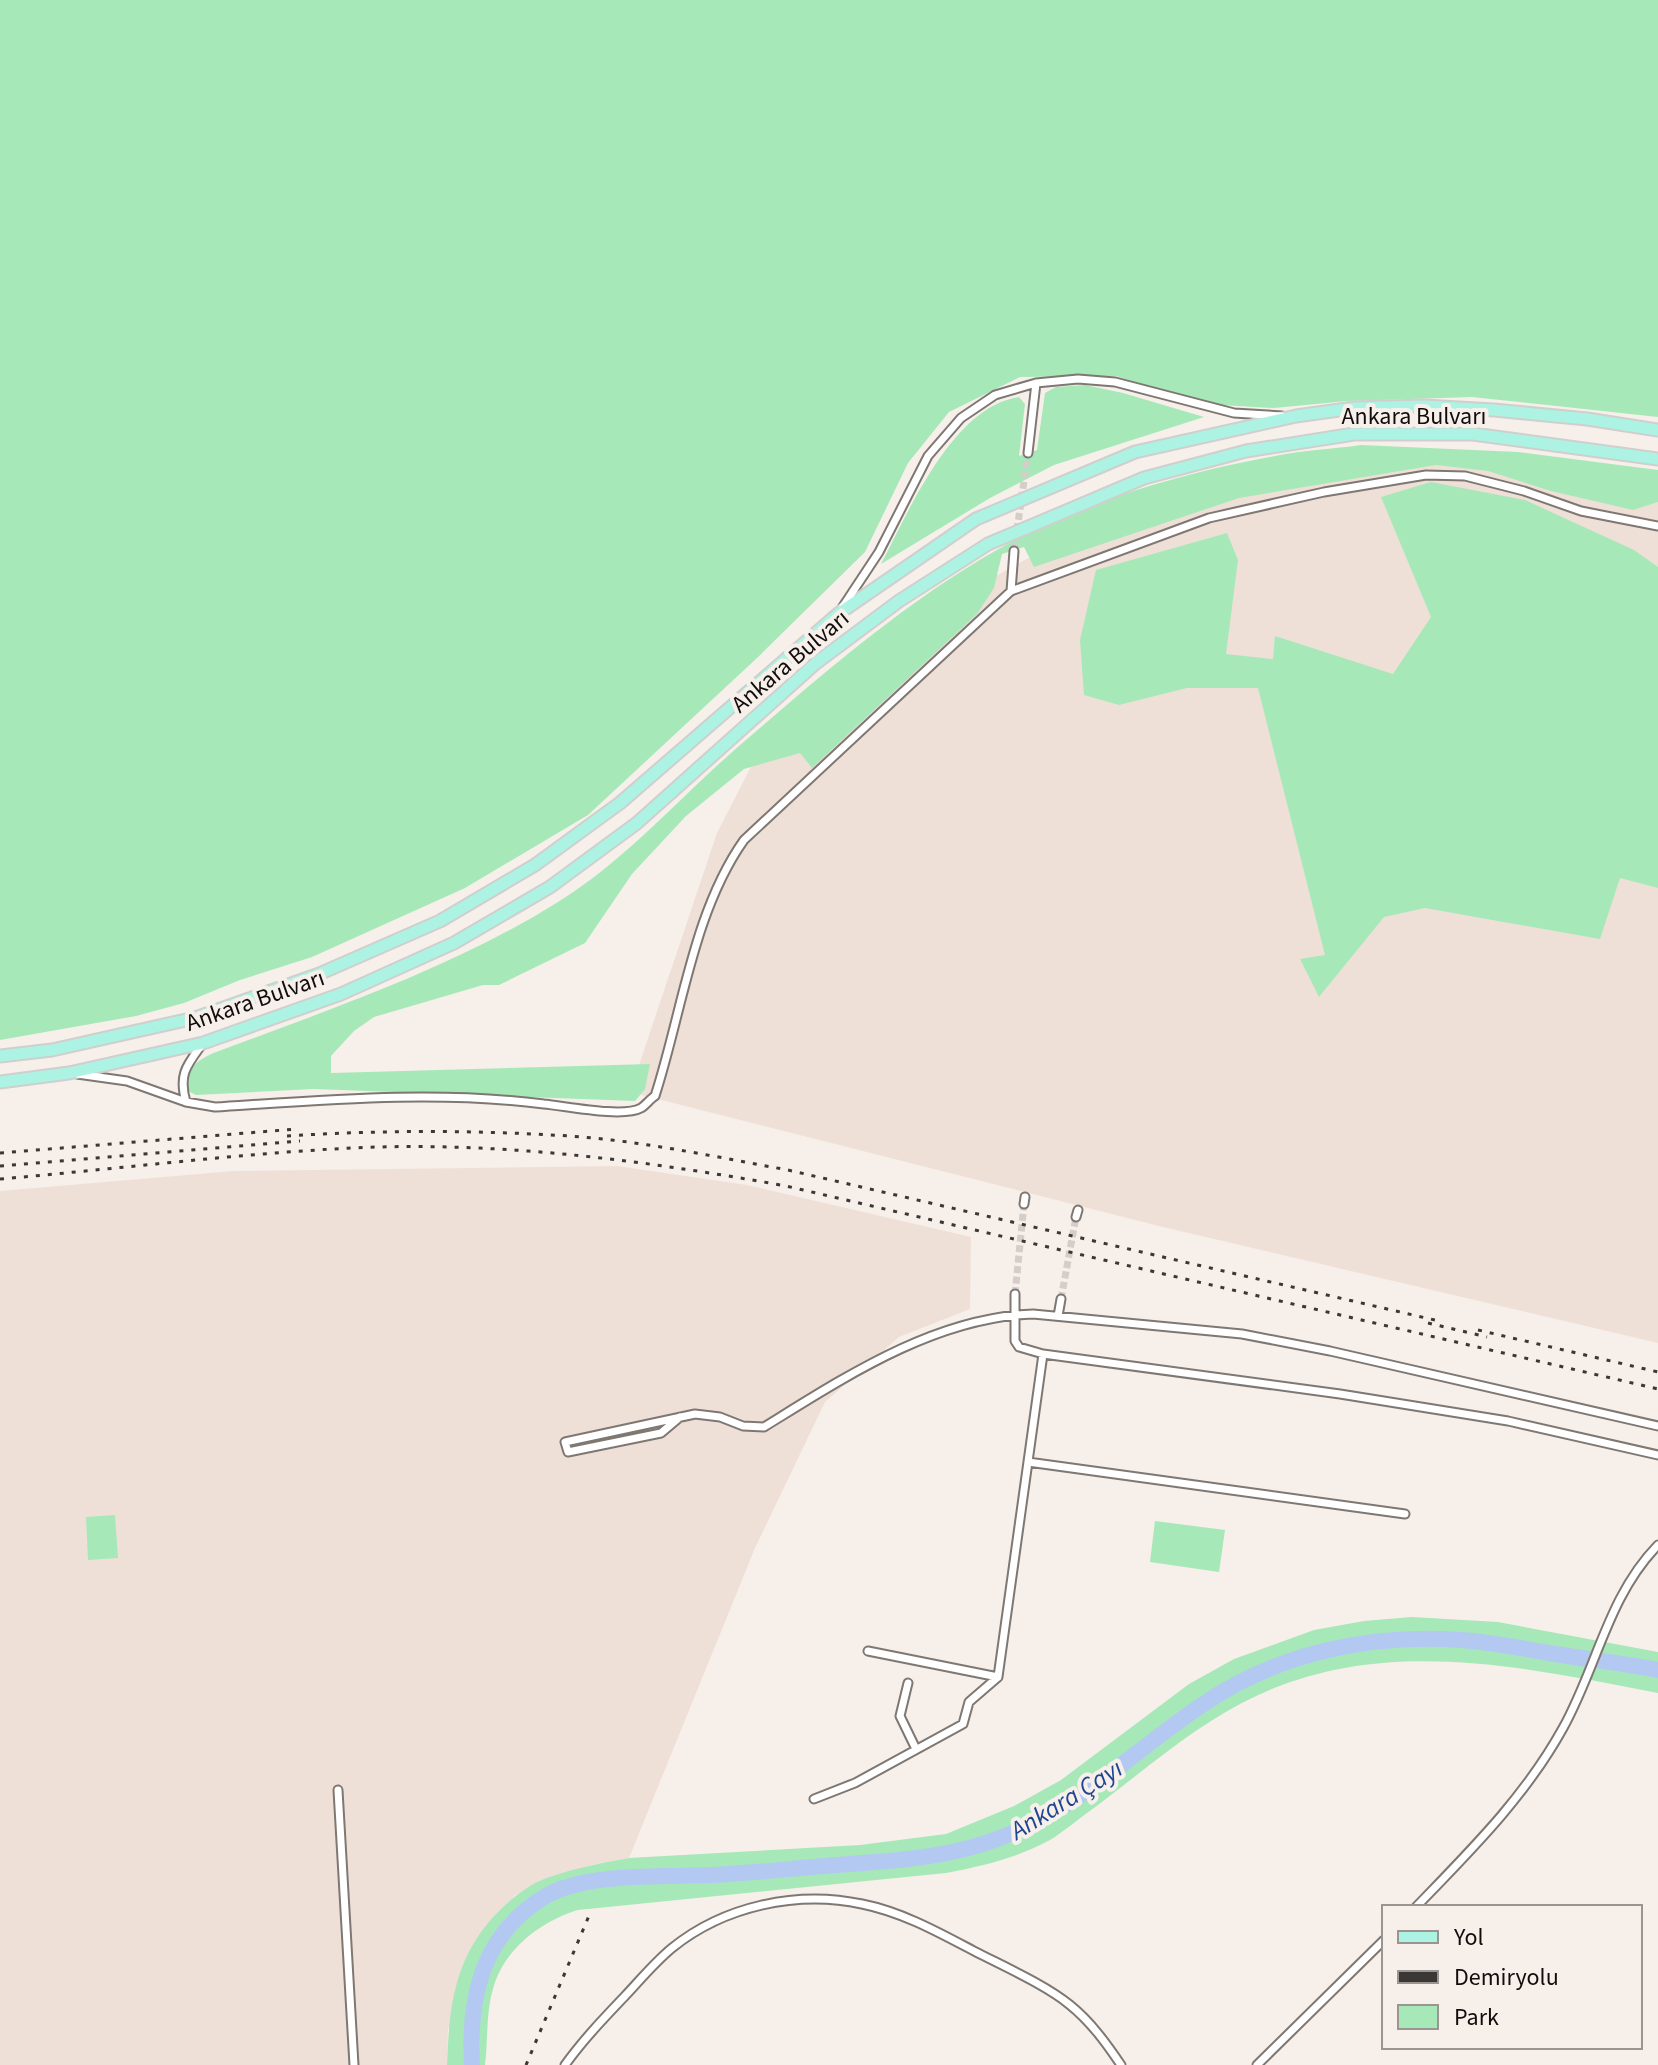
<svg xmlns="http://www.w3.org/2000/svg" width="1658" height="2065" font-family="'Source Sans 3',sans-serif">
<rect width="100%" height="100%" fill="#f7efea"/>
<path fill="#efe0d7" d="M1421,452L1658,484V1343L1163,1227L630,1092L717,833L754,761L934,610L1110,513Z
M617,1166L747,1185L971,1237L970,1309L899,1337L825,1402L755,1548L629,1858L592,1865L542,1880L514,1896L448,2029L447,2065H0V1191L234,1171Z"/>
<path fill="#a7e8b8" d="M0,0H1658V417L1472,397L1347,401L1274,408L1221,405L1181,397L1116,376L1020,377L949,412L908,463L865,552L757,658L588,815L465,888L312,957L240,980L184,1003L136,1016L0,1040Z
M1085,385L1123,393L1204,417L1054,465L990,498L881,564C909,511 953,406 1019,397L1025,404L1019,456L1037,450L1045,393L1056,387Z
M1361,445L1518,452L1658,470V502L1633,510L1551,491L1488,471L1436,465L1239,498L1034,567L1024,547L1002,554L994,588L977,614L812,768L800,753L744,769L686,816L632,874L585,943L499,985H483L374,1017L354,1031L331,1056V1073L650,1064L645,1089L635,1101L313,1089L196,1095L186,1090C184,1071 195,1062 211,1054C328,1010 451,969 558,902C626,860 679,798 739,746C831,667 919,589 1028,533C1099,497 1197,470 1275,456C1304,450 1333,449 1361,445Z
M1431,482L1525,500L1634,550L1658,567V888L1620,878L1600,939L1425,908L1384,917L1319,997L1300,959L1325,955L1258,688H1187L1119,705L1084,695L1080,640L1096,570L1227,533L1238,560L1226,654L1273,659L1275,636L1393,674L1431,617L1381,497Z
M115,1515L118,1558L88,1560L86,1517Z
M1155,1521L1225,1530L1219,1572L1150,1562Z
M1412,1617L1498,1622L1658,1652V1693C1504,1663 1352,1629 1211,1721C1170,1747 1133,1779 1094,1808C1079,1818 1065,1831 1050,1840C1017,1858 982,1866 946,1873L578,1910C541,1921 503,1950 493,1989C486,2012 488,2041 485,2065H447C449,2005 455,1955 499,1911C512,1898 527,1886 544,1879C571,1869 600,1863 629,1858L860,1845L946,1834L1014,1806L1061,1780L1189,1684L1234,1659L1314,1630L1364,1621Z"/>
<g fill="none" stroke-linecap="round" stroke-linejoin="round">
<path stroke="#b3c9f2" stroke-width="16" d="M472,2065C468,1998 482,1935 544,1897C585,1872 664,1877 712,1875C754,1873 795,1868 836,1865C875,1862 914,1860 952,1852C1059,1829 1113,1766 1199,1707C1274,1654 1370,1633 1461,1640C1490,1642 1520,1648 1549,1653C1585,1659 1622,1663 1658,1670"/>
<path stroke="#d4cdc9" stroke-width="7" stroke-dasharray="7 3.5" stroke-linecap="butt" d="M1014,551L1028,453
M1015,1294L1024,1204
M1061,1299L1076,1217"/>
<defs>
<path id="minor" d="M1028,453L1036,383
M1011,591L1014,551
M842,608L879,552L928,456L961,418L995,395L1036,383L1078,379L1115,382L1234,413L1282,416
M77,1074L127,1081L186,1102L215,1107C324,1100 435,1090 544,1104C566,1106 623,1118 641,1108C646,1105 650,1099 655,1096C682,1013 693,912 744,840L1011,591L1209,518L1324,492L1426,475L1465,476L1524,491L1581,511L1658,526
M186,1102C178,1074 187,1065 203,1043
M1024,1204L1025,1197
M1076,1217L1078,1210
M1015,1294V1341L1019,1347L1043,1354
M1058,1316L1061,1299
M680,1417L661,1433L568,1452L565,1442L695,1414L720,1417L743,1426L764,1427C845,1377 935,1317 1033,1314L1242,1334L1330,1351L1658,1426
M1028,1462L1405,1514
M868,1651L998,1677
M908,1683L900,1716L916,1749
M338,1790L354,2065
M814,1799L855,1783L963,1724L969,1702L998,1677L1043,1354L1340,1394L1508,1421L1658,1455
M1416,1907C1470,1851 1525,1797 1563,1728C1597,1667 1608,1596 1658,1545
M565,2065C583,2040 604,2018 625,1996C640,1980 655,1962 672,1948C724,1906 797,1890 862,1904C902,1912 938,1932 974,1951C1003,1966 1046,1985 1070,2005C1091,2022 1106,2043 1121,2065
M1257,2065L1384,1940"/>
<path id="primary" d="M0,1056L52,1050L195,1018L319,974L440,921L535,865L620,803L838,614L976,519L1135,452L1296,416L1354,408L1424,406L1494,410L1587,419L1658,430
M0,1082L69,1073L203,1043L341,994L454,943L550,887L637,823L816,663L899,601L988,544L1144,478L1246,451L1354,434H1473L1658,459"/>
</defs>
<use href="#minor" stroke="#7e7772" stroke-width="11"/>
<use href="#primary" stroke="#cfcfce" stroke-width="15"/>
<use href="#minor" stroke="#fff" stroke-width="7"/>
<use href="#primary" stroke="#adf3e3" stroke-width="11"/>
<path stroke="#3b3735" stroke-width="3" stroke-dasharray="4 8" stroke-linecap="butt" d="M287,1136C381,1130 475,1130 569,1136C643,1141 716,1157 788,1170L1439,1321
M0,1153L296,1129
M0,1166L300,1141
M0,1179C117,1169 234,1154 351,1148C497,1141 642,1160 786,1186L1658,1389
M1428,1323L1487,1337
M1478,1330L1658,1372
M526,2065L591,1911"/>
</g>
<g text-anchor="middle" stroke-width="8" stroke-linejoin="round" paint-order="stroke">
<g font-size="24" fill="#100d0c" stroke="#f7efea">
<text x="1414" y="424">Ankara Bulvarı</text>
<text transform="translate(790 661) rotate(-40)" y="8">Ankara Bulvarı</text>
<text transform="translate(255 1000) rotate(-19)" y="8">Ankara Bulvarı</text>
</g>
<g font-size="26" font-style="italic" fill="#1f4491" stroke="#f7efea">
<text transform="translate(1066 1799) rotate(-32)" y="9">Ankara Çayı</text>
</g>
</g>
<rect x="1382" y="1905" width="260" height="144" fill="#f7efea" stroke="#9b9591" stroke-width="2"/>
<rect x="1398" y="1931" width="40" height="12" fill="#adf3e3" stroke="#9b9591" stroke-width="2"/>
<text x="1454" y="1945" font-size="24" fill="#100d0c">Yol</text>
<rect x="1398" y="1971" width="40" height="12" fill="#3b3735" stroke="#9b9591" stroke-width="2"/>
<text x="1454" y="1985" font-size="24" fill="#100d0c">Demiryolu</text>
<rect x="1398" y="2005" width="40" height="24" fill="#a7e8b8" stroke="#9b9591" stroke-width="2"/>
<text x="1454" y="2025" font-size="24" fill="#100d0c">Park</text>
</svg>
